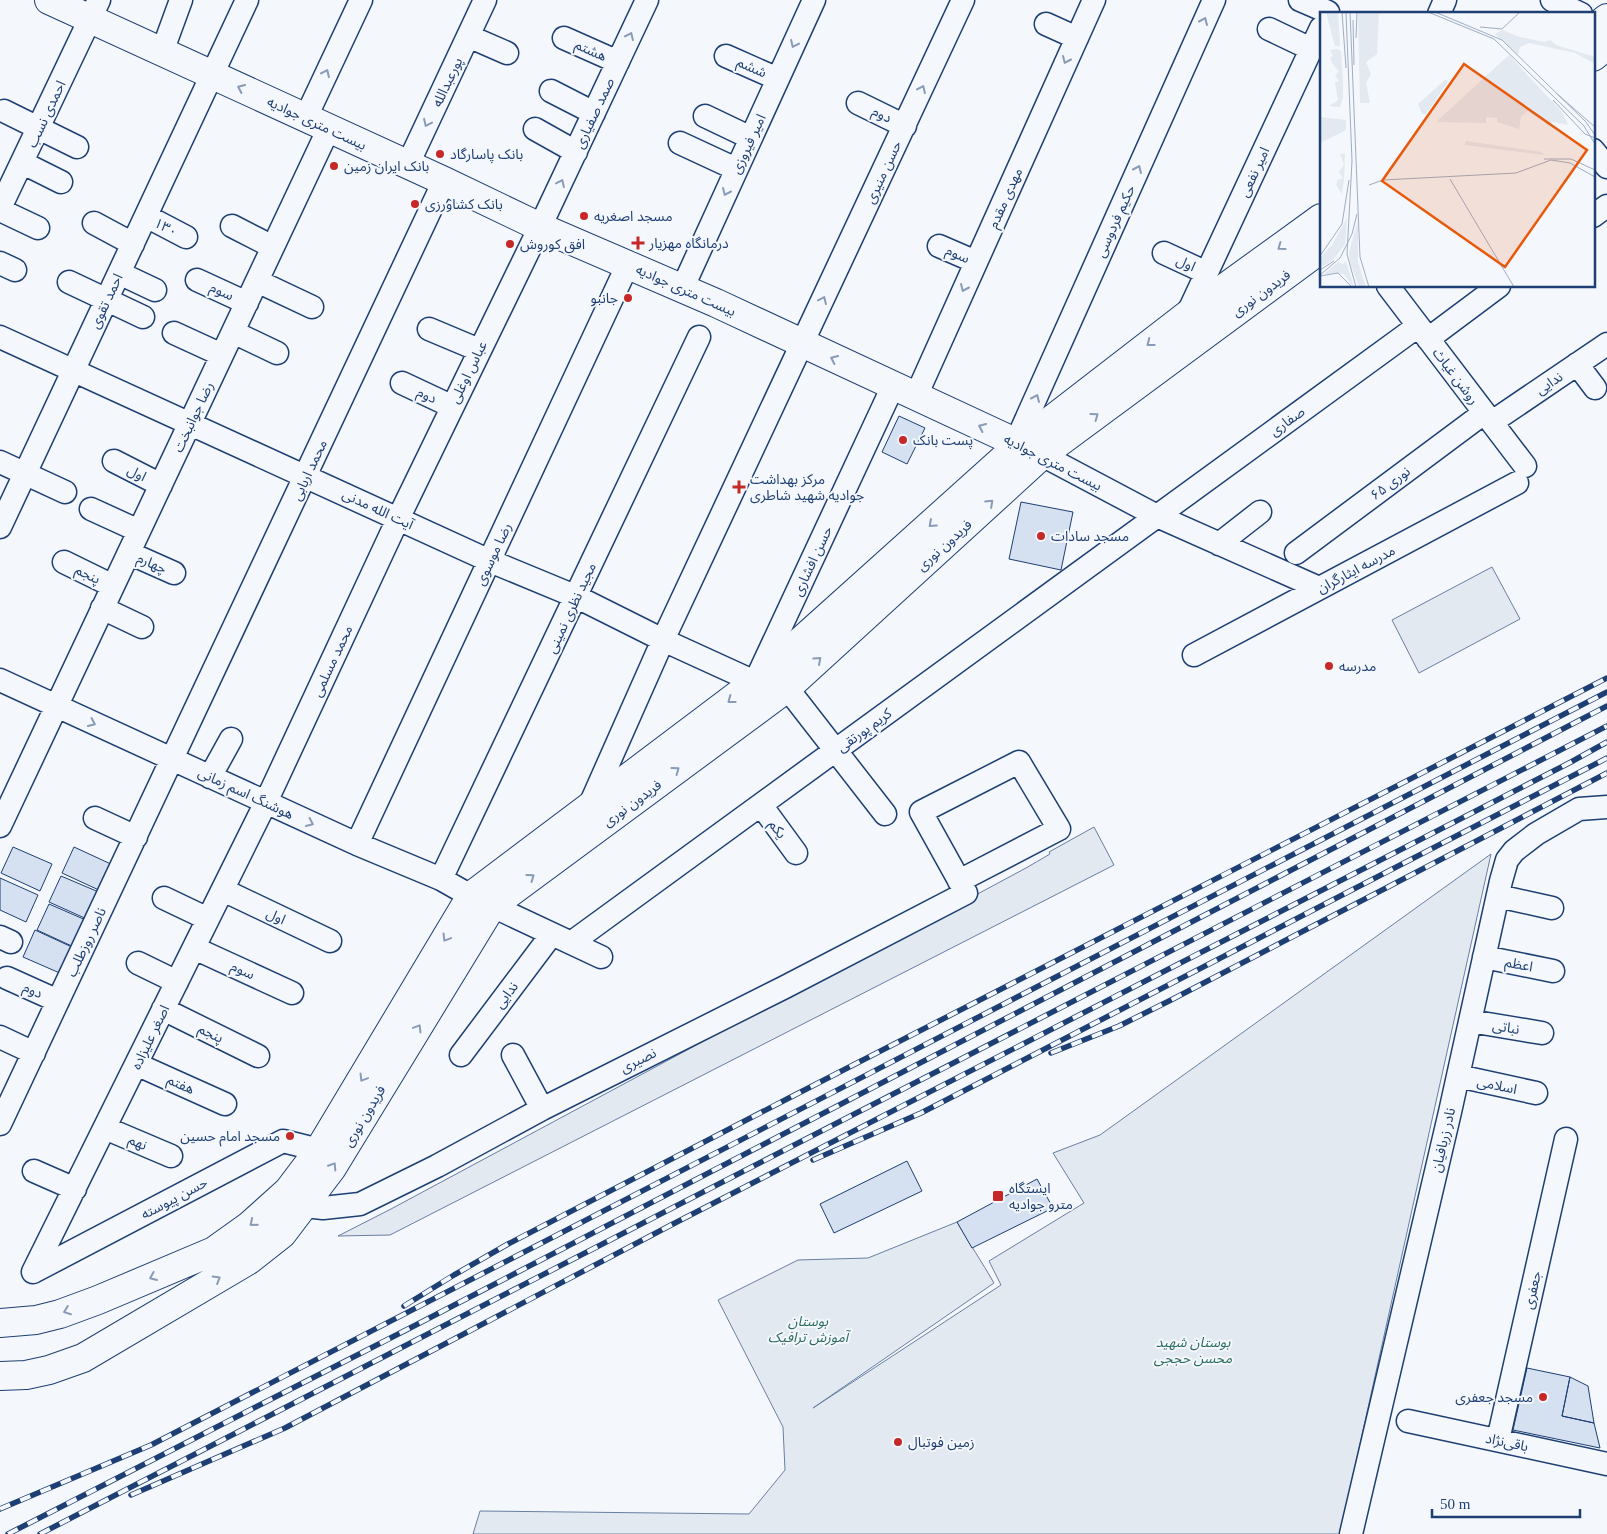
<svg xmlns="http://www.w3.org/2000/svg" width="1607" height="1534" font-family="'Times New Roman','Noto Sans Arabic',serif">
<rect width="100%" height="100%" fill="#f4f7fb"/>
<path fill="#e3e9f0" stroke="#687fa3" d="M1492,567L1520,619L1419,673L1392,620Z
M1094,827L1114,865L390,1235L338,1236L391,1209L1026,868L1050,854L1049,852Z
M1491,854L1340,1534H473L480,1511L749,1514L785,1470L783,1427L718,1300L798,1260L868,1258L957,1222C969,1243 982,1262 994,1283L813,1408L1001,1285L989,1261L1084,1203L1053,1153L1100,1135Z"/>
<path fill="#d5e0f0" stroke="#1d3f73" d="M899,416L925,428L907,464L882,452Z
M1021,502L1073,512L1061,570L1009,559Z
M13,847L52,864L40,891L1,873Z
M74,847L113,865L101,891L62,873Z
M61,876L101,893L89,920L49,902Z
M0,878L38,895L26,922L0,910Z
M49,904L88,921L76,948L37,930Z
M35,930L74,948L62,974L23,957Z
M907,1161L922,1191L834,1233L820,1204Z
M1037,1179L1053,1208L972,1248L957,1222Z
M1527,1368L1570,1377L1562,1416L1594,1423L1600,1448L1513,1430Z
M1570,1377L1588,1386L1594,1423L1562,1416Z"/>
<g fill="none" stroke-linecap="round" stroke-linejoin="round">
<defs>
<path id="minor" d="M1300,0L1328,12
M1552,0L1581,14
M1439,14L1445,0
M1046,24L1077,38
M1269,29L1311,49
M468,36L507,53
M564,38L618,62
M162,52L181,0
M726,56L778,79
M551,91L594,113
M858,103L905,126
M4,111L77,147
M705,116L751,138
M306,117L361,0
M535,129L576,152
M680,143L736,169
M1593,150L1607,167
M23,163L61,182
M408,164L485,0
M0,208L99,0
M0,210L38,228
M146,216L186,237
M1593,216L1607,206
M94,223L133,244
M232,226L273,247
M939,246L976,262
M1164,253L1207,273
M0,263L15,270
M119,273L155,290
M197,280L247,303
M257,281L312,307
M69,282L143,317
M1388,286L1525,466
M682,289L814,0
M1187,315L1321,28
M429,329L479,350
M233,332L277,353
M174,333L222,355
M0,337L490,561L577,597L663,640L755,682L893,386
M1428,339L1499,286
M1577,364L1595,388
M402,383L451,406
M916,396L1094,0
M1492,422L1607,344
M1016,442L1214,0
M1042,455L1157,516L1319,588
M114,461L161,485
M0,462L65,492
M91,509L139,531
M0,527L247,0
M1219,544L1260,512
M129,553L174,573
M1296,553L1484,413
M64,562L113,586
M102,608L142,627
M1194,655L1517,483
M0,680L357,844L441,879L471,896L601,957
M787,688L885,814
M210,777L231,739
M761,805L796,853
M589,807L663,640L963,0
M95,818L136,837
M0,826L329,128
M357,844L628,264
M441,879L699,337
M223,890L330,941
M1498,896L1552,908
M164,898L208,919
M0,937L11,942
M571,943L1418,326
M194,948L292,993
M1484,957L1553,971
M138,963L177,982
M7,978L58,1001
M163,1009L258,1056
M1470,1021L1542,1033
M0,1037L34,1053
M461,1055L552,934
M513,1055L542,1109
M136,1064L225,1104
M1458,1076L1536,1093
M0,1124L444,181
M105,1128L171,1156
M34,1171L75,1189
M305,1206L323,1208L360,1204L437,1166L542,1109L785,987L966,893L921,812L1019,762L1059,829L959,881
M33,1272L266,802L398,519L540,227L647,0
M33,1272L283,1141L319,1150
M1408,1421L1607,1464
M1498,1440L1566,1139
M1351,1534L1450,1112L1501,881L1507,860L1514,851L1536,834L1579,809L1607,807"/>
<path id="major" d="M49,0L444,181L540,227L716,303L1034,451
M1593,29L1607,18
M1593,57L1607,46
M0,1323L36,1320L60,1314L98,1300L214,1251L249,1226L288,1191L319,1150L471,896L755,682L1020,444L1187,315L1321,218
M0,1376L26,1375L49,1370L83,1358L249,1260L282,1234L332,1168L492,906L787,688L1042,455L1321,249"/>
</defs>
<use href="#minor" stroke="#1d3f73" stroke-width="25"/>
<use href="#major" stroke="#1d3f73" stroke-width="30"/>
<use href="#minor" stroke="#f4f7fb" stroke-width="22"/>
<use href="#major" stroke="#f4f7fb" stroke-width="28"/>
<defs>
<path id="rail" d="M1051,1053L1119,1026L1171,1000L1607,773
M813,1160L921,1113L1607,758
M404,1306L454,1275L508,1244L787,1099L1607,678
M131,1495L285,1428L673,1224L1571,762L1607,742
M0,1509L151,1445L1607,692
M8,1534L410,1328L1607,706
M40,1534L1607,726"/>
</defs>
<use href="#rail" stroke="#1d3f73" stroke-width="5.5"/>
<use href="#rail" stroke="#f4f7fb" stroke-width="4" stroke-dasharray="11" stroke-linecap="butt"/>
</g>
<defs><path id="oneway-chevron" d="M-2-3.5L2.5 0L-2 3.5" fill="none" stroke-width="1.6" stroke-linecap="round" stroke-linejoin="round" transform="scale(1.25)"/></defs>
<g stroke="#889bb7">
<use href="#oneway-chevron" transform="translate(1204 21) rotate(-66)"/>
<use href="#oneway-chevron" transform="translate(630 36) rotate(-65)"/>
<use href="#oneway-chevron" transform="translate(794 44) rotate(115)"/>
<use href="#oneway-chevron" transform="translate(1066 60) rotate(114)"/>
<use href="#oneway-chevron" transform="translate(326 73) rotate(-65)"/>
<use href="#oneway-chevron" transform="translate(241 88) rotate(-155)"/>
<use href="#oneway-chevron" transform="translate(922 89) rotate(-65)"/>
<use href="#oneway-chevron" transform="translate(427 123) rotate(115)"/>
<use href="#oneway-chevron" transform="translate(1138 169) rotate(-66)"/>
<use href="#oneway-chevron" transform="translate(561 183) rotate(-65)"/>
<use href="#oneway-chevron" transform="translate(726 192) rotate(114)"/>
<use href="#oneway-chevron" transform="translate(1281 247) rotate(144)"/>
<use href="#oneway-chevron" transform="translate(964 288) rotate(114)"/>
<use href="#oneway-chevron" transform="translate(823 300) rotate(-65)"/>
<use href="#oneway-chevron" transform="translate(1150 343) rotate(142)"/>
<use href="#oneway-chevron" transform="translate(834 359) rotate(-155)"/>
<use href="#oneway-chevron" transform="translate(1036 398) rotate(-66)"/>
<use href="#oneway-chevron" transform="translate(1095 416) rotate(-36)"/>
<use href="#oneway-chevron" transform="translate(982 427) rotate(-155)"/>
<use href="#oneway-chevron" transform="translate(990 503) rotate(-43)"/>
<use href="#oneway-chevron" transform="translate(932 524) rotate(138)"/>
<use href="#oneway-chevron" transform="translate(818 660) rotate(-42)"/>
<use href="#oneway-chevron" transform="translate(731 700) rotate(143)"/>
<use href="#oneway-chevron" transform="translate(92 723) rotate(25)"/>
<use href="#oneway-chevron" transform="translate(676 770) rotate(-36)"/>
<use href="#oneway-chevron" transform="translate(310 823) rotate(25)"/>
<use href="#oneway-chevron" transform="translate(531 877) rotate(-36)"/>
<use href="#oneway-chevron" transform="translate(446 938) rotate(121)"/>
<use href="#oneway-chevron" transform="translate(418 1028) rotate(-59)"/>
<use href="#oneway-chevron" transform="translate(363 1078) rotate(121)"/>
<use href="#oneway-chevron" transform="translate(333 1166) rotate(-57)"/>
<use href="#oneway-chevron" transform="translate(253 1223) rotate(140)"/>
<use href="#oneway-chevron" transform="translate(153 1277) rotate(157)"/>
<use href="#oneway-chevron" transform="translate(217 1279) rotate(-31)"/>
<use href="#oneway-chevron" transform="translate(67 1311) rotate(159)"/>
</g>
<g fill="#c62828" stroke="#f4f7fb" stroke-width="2">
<circle cx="440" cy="154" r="5"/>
<circle cx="334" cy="166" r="5"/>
<circle cx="415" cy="204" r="5"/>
<circle cx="584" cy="216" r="5"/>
<path d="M635.5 235.5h5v5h5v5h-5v5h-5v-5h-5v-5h5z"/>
<circle cx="510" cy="244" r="5"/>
<circle cx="628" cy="298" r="5"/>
<circle cx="903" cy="440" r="5"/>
<path d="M736.5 479.5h5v5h5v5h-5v5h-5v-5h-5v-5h5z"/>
<circle cx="1041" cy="536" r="5"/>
<circle cx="1329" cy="666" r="5"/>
<circle cx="290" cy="1136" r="5"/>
<rect x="992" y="1190" width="12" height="12" rx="2.5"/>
<circle cx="1543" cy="1397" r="5"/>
<circle cx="898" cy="1442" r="5"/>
</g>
<g text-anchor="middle" stroke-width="4" stroke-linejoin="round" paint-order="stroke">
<g font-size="14" fill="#1d3f73" stroke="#f4f7fb">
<text transform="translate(591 50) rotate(24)" y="5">هشتم</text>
<text transform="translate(752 67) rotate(24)" y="5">ششم</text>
<text transform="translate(447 82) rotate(-65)" y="5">پورعبدالله</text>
<text transform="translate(594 113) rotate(-65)" y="5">صمد صفیاری</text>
<text transform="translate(46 114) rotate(-65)" y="5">احمدی نسب</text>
<text transform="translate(882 114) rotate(26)" y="5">دوم</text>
<text transform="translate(317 123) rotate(25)" y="5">بیست متری جوادیه</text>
<text transform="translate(748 144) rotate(-65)" y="5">امیر فیروزی</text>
<text transform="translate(883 172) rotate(-65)" y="5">حسن منیری</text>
<text transform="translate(1254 172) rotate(-65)" y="5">امیر نفعی</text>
<text transform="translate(1005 198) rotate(-66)" y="5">مهدی مقدم</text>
<text transform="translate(1115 221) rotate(-66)" y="5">حکیم فردوسی</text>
<text transform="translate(166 227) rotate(28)" y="5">۱۳۰</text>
<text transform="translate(958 254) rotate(24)" y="5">سوم</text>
<text transform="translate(1186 263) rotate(25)" y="5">اول</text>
<text transform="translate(686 290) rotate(24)" y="5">بیست متری جوادیه</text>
<text transform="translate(222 291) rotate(25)" y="5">سوم</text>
<text transform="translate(1261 293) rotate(-36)" y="5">فریدون نوری</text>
<text transform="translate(106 301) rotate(-65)" y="5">احمد تقوی</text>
<text transform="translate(468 372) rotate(-64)" y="5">عباس اوغلی</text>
<text transform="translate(1456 376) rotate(53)" y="5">روشن غیاث</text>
<text transform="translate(1549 383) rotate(-34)" y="5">ندایی</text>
<text transform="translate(427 395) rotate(25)" y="5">دوم</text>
<text transform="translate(193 417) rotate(-65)" y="5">رضا جوانبخت</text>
<text transform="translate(1287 421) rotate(-36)" y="5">صفاری</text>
<text transform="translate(1053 462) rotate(27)" y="5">بیست متری جوادیه</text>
<text transform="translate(309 470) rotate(-65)" y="5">محمد اربابی</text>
<text transform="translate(137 473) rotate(27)" y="5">اول</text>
<text transform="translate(1390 483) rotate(-37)" y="5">نوری ۶۵</text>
<text transform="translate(378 509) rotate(25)" y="5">آیت‌ الله مدنی</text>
<text transform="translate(944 545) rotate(-42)" y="5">فریدون نوری</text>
<text transform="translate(493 554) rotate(-65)" y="5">رضا موسوی</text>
<text transform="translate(812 561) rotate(-65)" y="5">حسن افشاری</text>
<text transform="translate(152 563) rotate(23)" y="5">چهارم</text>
<text transform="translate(1356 569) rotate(-28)" y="5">مدرسه ایثارگران</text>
<text transform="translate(88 574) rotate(26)" y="5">پنجم</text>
<text transform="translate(571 608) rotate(-65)" y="5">مجید نظری نمینی</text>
<text transform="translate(332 661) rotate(-65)" y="5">محمد مسلمی</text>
<text transform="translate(864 730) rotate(-36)" y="5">کریم پورتقی</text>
<text transform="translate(246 793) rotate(25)" y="5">هوشنگ اسم زمانی</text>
<text transform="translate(632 803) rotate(-36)" y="5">فریدون نوری</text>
<text transform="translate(778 829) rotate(54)" y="5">یکم</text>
<text transform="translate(276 916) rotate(25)" y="5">اول</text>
<text transform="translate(86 942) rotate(-65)" y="5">ناصر روزطلب</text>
<text transform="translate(1519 964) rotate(11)" y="5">اعظم</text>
<text transform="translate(243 970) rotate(25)" y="5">سوم</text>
<text transform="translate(33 990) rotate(24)" y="5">دوم</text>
<text transform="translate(506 995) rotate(-53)" y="5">ندایی</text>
<text transform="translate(1506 1027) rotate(9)" y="5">نباتی</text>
<text transform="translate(211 1033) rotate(26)" y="5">پنجم</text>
<text transform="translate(150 1037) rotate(-64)" y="5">اصغر علیزاده</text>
<text transform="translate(638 1060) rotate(-27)" y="5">نصیری</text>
<text transform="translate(181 1084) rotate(24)" y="5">هفتم</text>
<text transform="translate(1497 1085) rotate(12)" y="5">اسلامی</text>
<text transform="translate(364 1116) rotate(-59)" y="5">فریدون نوری</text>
<text transform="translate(1443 1140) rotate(-77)" y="5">نادر زربافیان</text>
<text transform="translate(138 1142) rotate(24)" y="5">نهم</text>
<text transform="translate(174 1198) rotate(-28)" y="5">حسن پیوسته</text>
<text transform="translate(1532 1290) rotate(-77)" y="5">جعفری</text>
<text transform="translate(1507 1442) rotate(12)" y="5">باقی‌نژاد</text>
</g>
<g font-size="14" fill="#1d3f73" stroke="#f4f7fb" text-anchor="start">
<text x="450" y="159">بانک پاسارگاد</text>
<text x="344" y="171">بانک ایران زمین</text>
<text x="425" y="209">بانک کشاورزی</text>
<text x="594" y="221">مسجد اصغریه</text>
<text x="649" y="248">درمانگاه مهزیار</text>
<text x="520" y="249">افق کوروش</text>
<text x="618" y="303" text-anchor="end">جانبو</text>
<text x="913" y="445">پست بانک</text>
<text x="750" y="484">مرکز بهداشت<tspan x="750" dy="16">جوادیه شهید شاطری</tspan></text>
<text x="1051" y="541">مسجد سادات</text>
<text x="1339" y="671">مدرسه</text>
<text x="280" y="1141" text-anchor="end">مسجد امام حسین</text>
<text x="1009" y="1193">ایستگاه<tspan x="1009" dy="16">مترو جوادیه</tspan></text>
<text x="1533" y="1402" text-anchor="end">مسجد جعفری</text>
<text x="908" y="1447">زمین فوتبال</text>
</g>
<g font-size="14" font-style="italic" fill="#2c6c60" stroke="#f4f7fb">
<text x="808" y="1326">بوستان<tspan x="808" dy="16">آموزش ترافیک</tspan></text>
<text x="1193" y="1347">بوستان شهید<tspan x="1193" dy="16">محسن حججی</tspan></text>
</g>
</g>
<g transform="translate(1320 12)">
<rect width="275" height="275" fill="#f4f7fb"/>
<path d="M6,0H18L20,34H15ZM38,0H59L57,42L46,50L51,62L46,71L50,91H40ZM182,18L200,25L224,30L230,28L236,33L275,45V52L255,41L209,31L200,35L198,43L175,22ZM18,37L21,39L23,68V86L20,95L9,94L18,88L15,71L19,69L15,63L19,60L12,51L10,46L13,44L10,38ZM189,43L242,100L248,113L233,110L229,114L208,99L201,104L199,117L177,110V106L166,105V111L116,110ZM126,67L128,70L106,102H102L98,92ZM0,105L26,108V118L0,131ZM146,129L221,140L225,143L145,133ZM20,142H25L24,167L22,182L16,173L18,168L23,166L19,160L24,153ZM27,206L25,232L13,248L0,256V246L12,233ZM38,208V250L46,275H39L30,250L29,240ZM26,249L33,272V275L24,262H4L18,250L23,252Z" fill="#e3e9f0"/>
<path fill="none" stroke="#9eadc5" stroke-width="1" d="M22,0L26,56M26,0L32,149L27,242L36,275M30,0L40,245L49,275M108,0L174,27L264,114L275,132M115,0L182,28L266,110L275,123M33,8L34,53M160,15L182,17L200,0M36,26L37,0M236,81L275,115M233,88L265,122L275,126M224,147H251L275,158M130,167L194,275M49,173L63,168L196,161L231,148L250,151L275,165M0,244L22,212L29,168M0,258L14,249M0,263L20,246L32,222L37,202M0,264L18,261L32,275"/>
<path fill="#e8590c" fill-opacity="0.15" stroke="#e8590c" stroke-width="2.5" d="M144,52L267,138L185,255L62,169Z"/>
<rect width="275" height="275" fill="none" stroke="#1d3f73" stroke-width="2.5"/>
</g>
<path d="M1432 1509v8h148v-8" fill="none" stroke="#1d3f73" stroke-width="2.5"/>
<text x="1440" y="1509" font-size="15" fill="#1d3f73" stroke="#f4f7fb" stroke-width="4" paint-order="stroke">50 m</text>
</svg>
